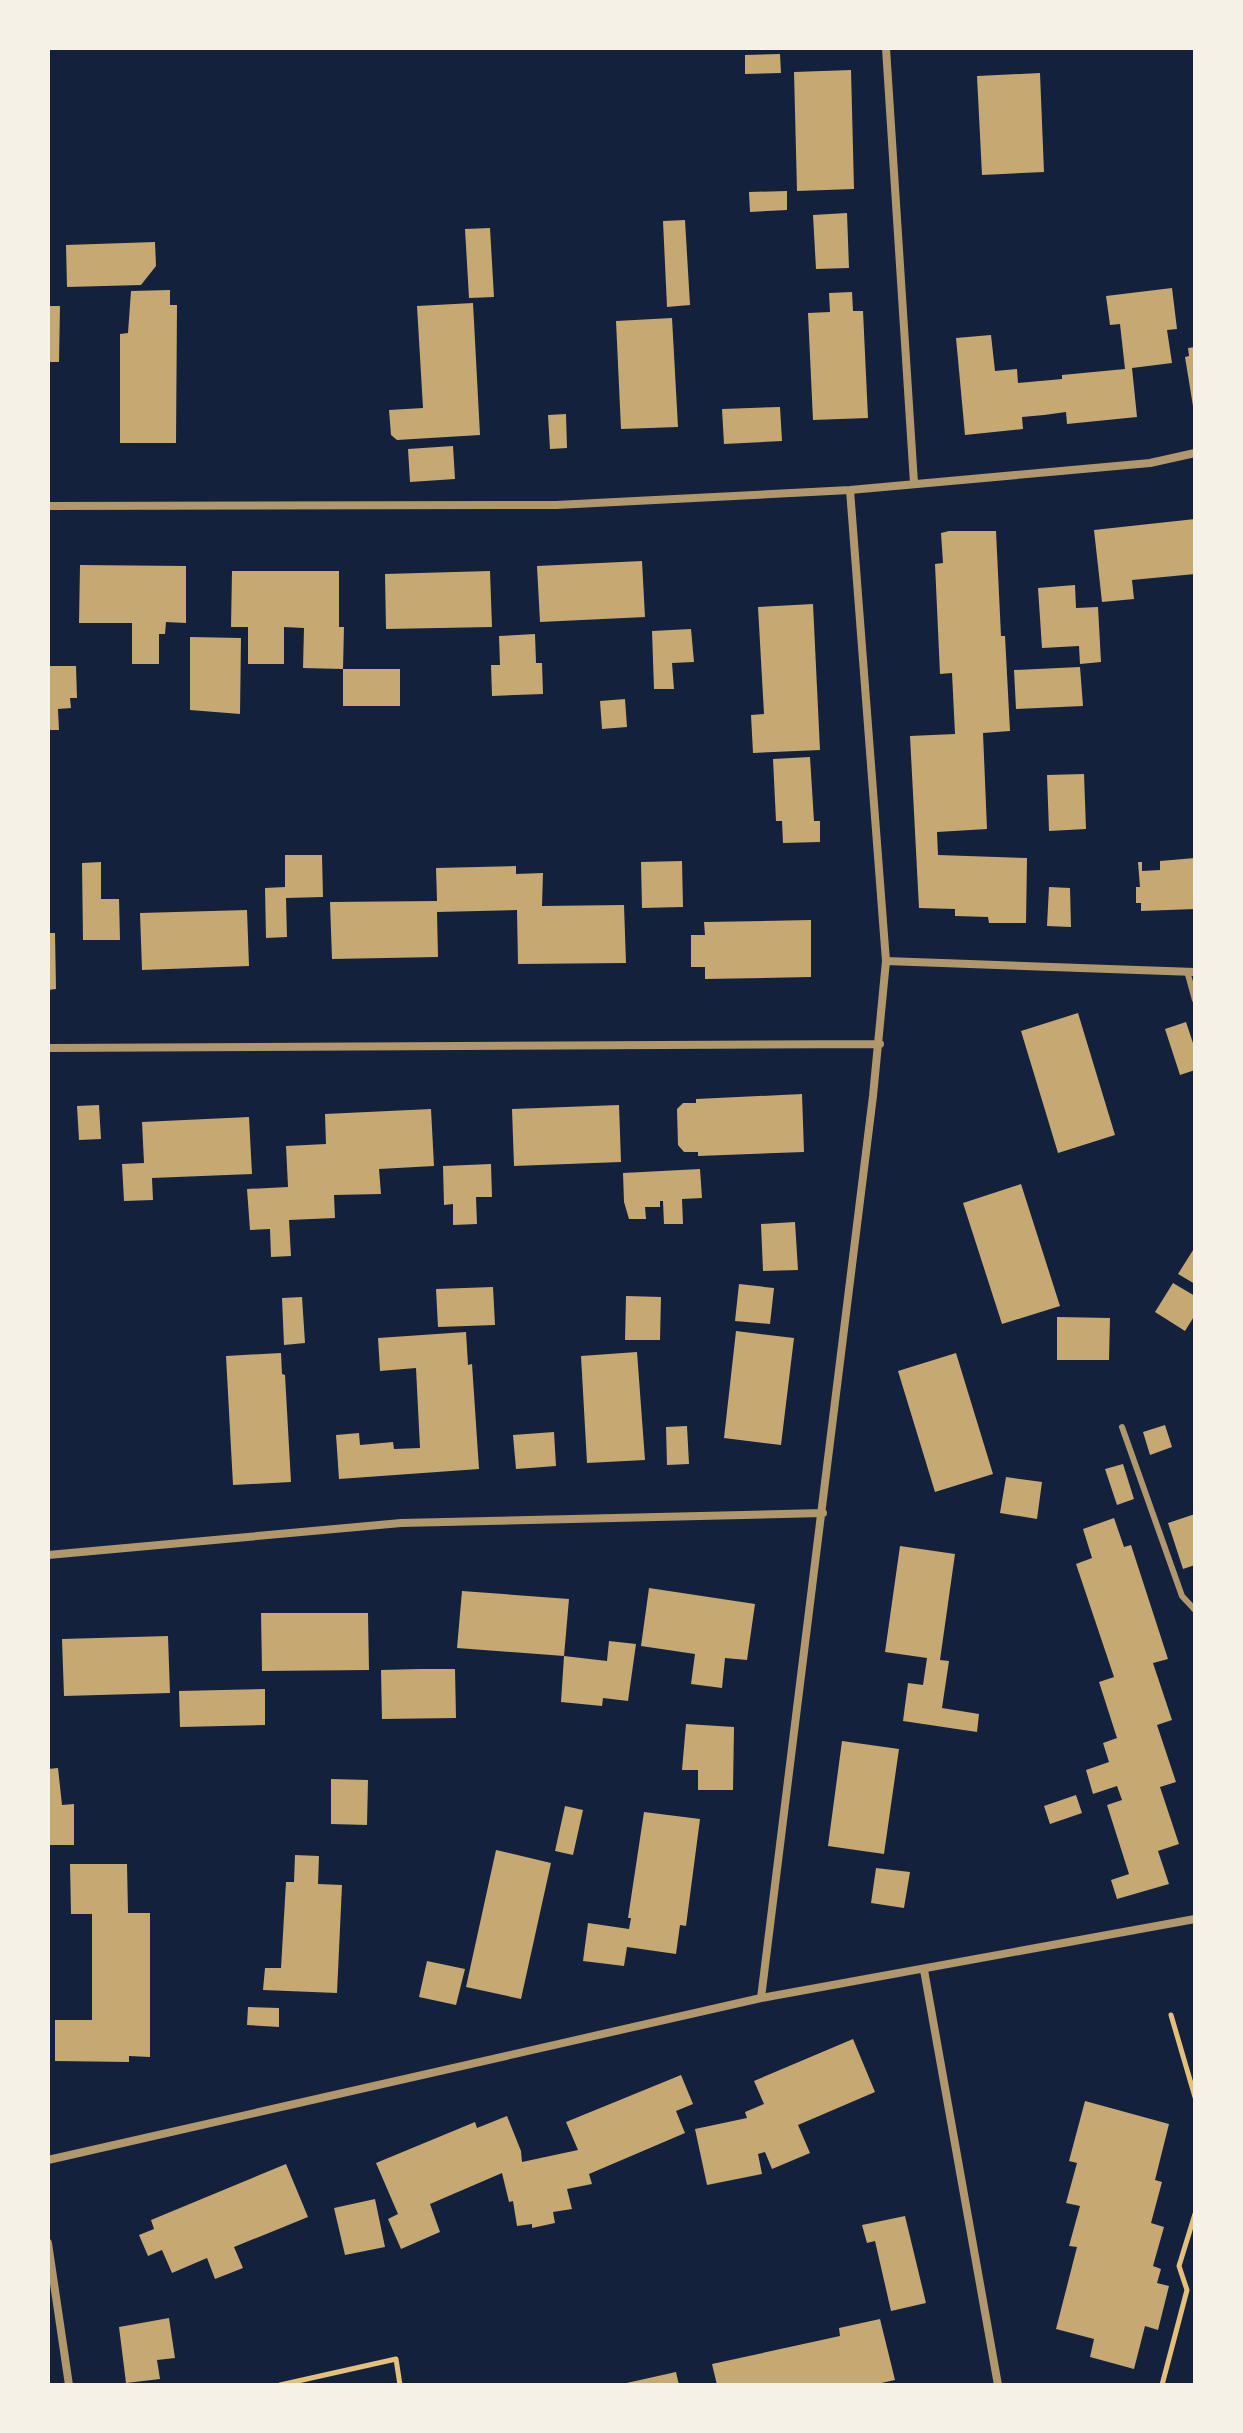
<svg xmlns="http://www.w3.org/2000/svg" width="1243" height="2433" font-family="'Archivo Narrow',sans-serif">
<rect width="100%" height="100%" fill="#14213d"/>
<path fill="#c6a872" d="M780,54L781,73L745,74V55Z
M851,70L854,189L797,191L794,72Z
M1040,73L1044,172L982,175L977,76Z
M787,191V210L750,212L749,192Z
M847,213L849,268L816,269L813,215Z
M685,220L690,305L667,307L663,221Z
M490,228L494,297L469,298L465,229Z
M155,242L156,266L141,285L67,287L66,245Z
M1172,288L1177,329L1167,330L1172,363L1132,368L1137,417L1067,424L1066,412L1044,415L1022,417L1023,429L965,435L956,338L991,335L995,371L1017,369L1018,383L1062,379V375L1125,369L1120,324L1110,325L1106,296Z
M170,290V305H177L176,443H120V334L128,333L131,291Z
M852,292L853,311H863L868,418L813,420L808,313L830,312L829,293Z
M473,303L480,435L397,440L391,435L389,410L423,408L417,306Z
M48,306H60L59,362H48Z
M672,318L678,427L621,429L616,321Z
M1195,347V406H1193L1185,357L1189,356L1188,348Z
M780,407L782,441L724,444L722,409Z
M566,414L567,448L550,449L548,415Z
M453,446L455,479L410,482L408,449Z
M1195,519V574L1132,580L1134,599L1102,602L1094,530Z
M949,531H996L1001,636H1005L1010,731L983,733L987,829L937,832L938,855L1027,858L1026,923H989L988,917L955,916V909L919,908L910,736L955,734L952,673L940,674L935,564L943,563L941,533Z
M642,561L645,617L540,622L537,566Z
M80,565L186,566V623L166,622L165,634H159V664H132V623H79Z
M232,571H339V627H344L343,669L303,668L304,628L284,627V664H248V627H231Z
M490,571L492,627L386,629L385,574Z
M1075,585L1076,608L1098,607L1101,662L1080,664L1079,646L1042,648L1038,588Z
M813,604L820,750L753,753L751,715L764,714L758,607Z
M691,629L694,662L672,663L674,689H654L652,631Z
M535,634L536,663H542L543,694L492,696L491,665H500L499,636Z
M190,637L241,638L240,714L190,710Z
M48,666H76L77,698H70L71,708L58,709L59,730H48Z
M1080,667L1083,706L1016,709L1014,670Z
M343,669H400V706H343Z
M625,699L627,727L602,729L600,701Z
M810,757L814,821H820V842L783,843L782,821H776L773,759Z
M1084,774L1086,829L1049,831L1047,775Z
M285,855H322L323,897L286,898L287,937L266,938L265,888L285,887Z
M1195,858V909L1141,911V903H1136V887H1140L1138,862H1142V871L1160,870V861Z
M682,861L683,907L642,908L641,862Z
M101,862V899H119L120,940H83L82,863Z
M516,866V874L543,873L542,906L624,905L626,963L518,964L517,910L437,912L438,957L332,959L330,902L437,901L436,868Z
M1049,887L1070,888L1071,927L1047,926Z
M247,910L249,966L142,970L140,913Z
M811,920V977L705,979V967H691V935H705L704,922Z
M48,933H55L56,989L48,990Z
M1078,1013L1115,1135L1058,1153L1021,1031Z
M1186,1022L1195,1049V1070L1180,1075L1165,1029Z
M802,1094L804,1152L698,1156V1152H684L678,1145L677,1109L683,1103H696V1099Z
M99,1105L101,1139L79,1140L77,1106Z
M619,1105L621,1162L514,1166L512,1109Z
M431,1109L434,1166L379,1169L381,1194L334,1195L335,1218L289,1220L291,1256L271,1257L270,1229L250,1230L247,1189L288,1187L286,1146L326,1144L325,1114Z
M249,1117L252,1174L152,1178L153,1200L124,1201L122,1164L144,1163L142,1122Z
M491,1164L492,1197H476L477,1224L453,1225V1204L444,1205L443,1166Z
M700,1169L702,1198L682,1199L683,1224H664L663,1201H660V1207H645L646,1219H629L624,1202L623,1173Z
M1021,1184L1060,1306L1002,1324L963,1203Z
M795,1222L798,1270L763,1271L761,1224Z
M1195,1247V1284L1178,1274Z
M1173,1283L1195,1296V1315L1185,1331L1155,1312Z
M739,1284L774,1288L770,1324L735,1321Z
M493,1287L495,1325L438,1327L436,1289Z
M626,1296L661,1297L660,1340H625Z
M302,1297L305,1343L284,1345L282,1298Z
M1057,1317L1110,1318L1109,1360H1057Z
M736,1331L794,1338L781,1445L724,1438Z
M466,1332L468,1365L472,1364L479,1469L339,1479L336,1435L359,1433L360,1445L393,1442L394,1449L420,1448L416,1368L380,1371L378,1338Z
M637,1352L645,1460L587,1463L581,1356Z
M281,1353L282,1374L285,1375L291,1482L233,1485L226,1356Z
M956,1353L993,1474L935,1492L898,1371Z
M1165,1425L1172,1447L1150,1455L1143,1432Z
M687,1426L689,1464L667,1465L666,1427Z
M554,1432L556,1466L516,1469L513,1435Z
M1123,1464L1134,1499L1117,1505L1105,1469Z
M1006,1477L1042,1482L1037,1519L1000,1513Z
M1195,1514V1565L1183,1569L1168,1523Z
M1114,1518L1124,1547L1131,1545L1168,1659L1153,1663L1172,1720L1157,1725L1176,1782L1160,1787L1179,1844L1158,1851L1169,1884L1117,1899L1111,1880L1129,1874L1107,1805L1122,1800L1117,1786L1093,1794L1086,1770L1109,1762L1103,1743L1117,1738L1099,1682L1114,1677L1076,1564L1092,1558L1083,1529Z
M900,1546L955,1554L940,1660L949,1661L942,1708L979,1714L977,1732L903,1721L908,1683L923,1685L927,1658L885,1652Z
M649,1588L755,1604L747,1660L725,1658L722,1688L691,1684L695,1654L641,1646Z
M462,1591L569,1599L564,1656L457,1648Z
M261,1613H368L369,1670L262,1671Z
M168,1636L170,1693L64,1696L62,1639Z
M609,1641L636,1644L628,1701L603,1698L602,1706L561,1702L564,1656L607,1661Z
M420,1669H455L456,1718L382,1719L381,1670Z
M265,1689V1725L180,1727L179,1691Z
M686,1724L734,1727L733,1790H698V1770H682Z
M842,1741L899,1749L884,1854L828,1846Z
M58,1768L62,1805L74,1804V1845H48V1769Z
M331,1779L368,1780L367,1825L331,1824Z
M1076,1795L1082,1813L1050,1824L1044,1806Z
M565,1806L583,1810L573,1855L555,1851Z
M644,1812L700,1819L686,1926L680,1925L676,1954L627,1947L624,1966L583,1961L588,1923L629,1929L631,1918H628Z
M496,1850L551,1863L521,1999L466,1987Z
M295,1855L319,1856L318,1884L342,1885L337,1993L263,1990L265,1968H281L286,1882H294Z
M70,1864H127L128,1913H150V2057L129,2056V2062L55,2061V2020H92V1914H71Z
M876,1868L910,1872L904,1908L871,1903Z
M427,1961L465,1969L456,2005L419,1997Z
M248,2007L279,2008V2027L247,2025Z
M853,2039L875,2092L798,2125L810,2153L772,2169L765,2152L758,2154L762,2174L707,2185L695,2129L747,2118L745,2112L764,2104L754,2081Z
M681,2075L693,2104L676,2111L685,2133L589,2174L592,2184L567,2189L572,2209L553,2212L555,2223L532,2228V2224L517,2226L513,2201L509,2202L502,2173L430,2204L440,2232L401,2249L388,2219L398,2214L376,2163L475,2122L477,2128L507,2116L521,2151L522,2162L578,2150L566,2122Z
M1085,2101L1169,2124L1155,2180L1162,2182L1151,2223L1164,2227L1153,2266L1161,2269L1157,2283L1169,2286L1158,2330L1145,2326L1134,2369L1090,2357L1094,2339L1056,2329L1077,2247L1069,2246L1080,2206L1066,2203L1077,2163L1069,2161Z
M286,2164L308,2217L234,2247L243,2268L215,2279L207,2258L172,2273L162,2250L148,2256L139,2235L154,2229L151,2220Z
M375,2199L385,2247L345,2255L334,2208Z
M905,2216L926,2303L891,2311L875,2241L867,2243L862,2225Z
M169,2318L175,2358L157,2360L160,2379L126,2383L119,2327Z
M880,2319L895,2380L872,2385H717L712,2364L840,2336L839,2328Z
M676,2372L679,2385H622V2384Z"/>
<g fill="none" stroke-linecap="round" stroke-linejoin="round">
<path stroke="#e5c07b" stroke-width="5" d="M1171,2015L1195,2097
M280,2385L396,2359L400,2385
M1162,2385L1187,2290L1179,2266L1195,2214"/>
<path stroke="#b1986c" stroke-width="6" d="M1187,971L1195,1000
M1122,1427L1182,1596L1195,1610"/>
<path stroke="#b1986c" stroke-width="8" d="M886,48L914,483
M48,506L556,505L850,490L1150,463L1195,453
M886,961L1195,972
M48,1048L880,1044
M48,1555L401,1523L823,1513
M924,1970L998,2385
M761,1998L873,1096L886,961L850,490
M48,2160L761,1998L1195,1919
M48,2243L69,2385"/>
</g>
<rect width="1243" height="2433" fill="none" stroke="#f6f1e7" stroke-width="100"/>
</svg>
